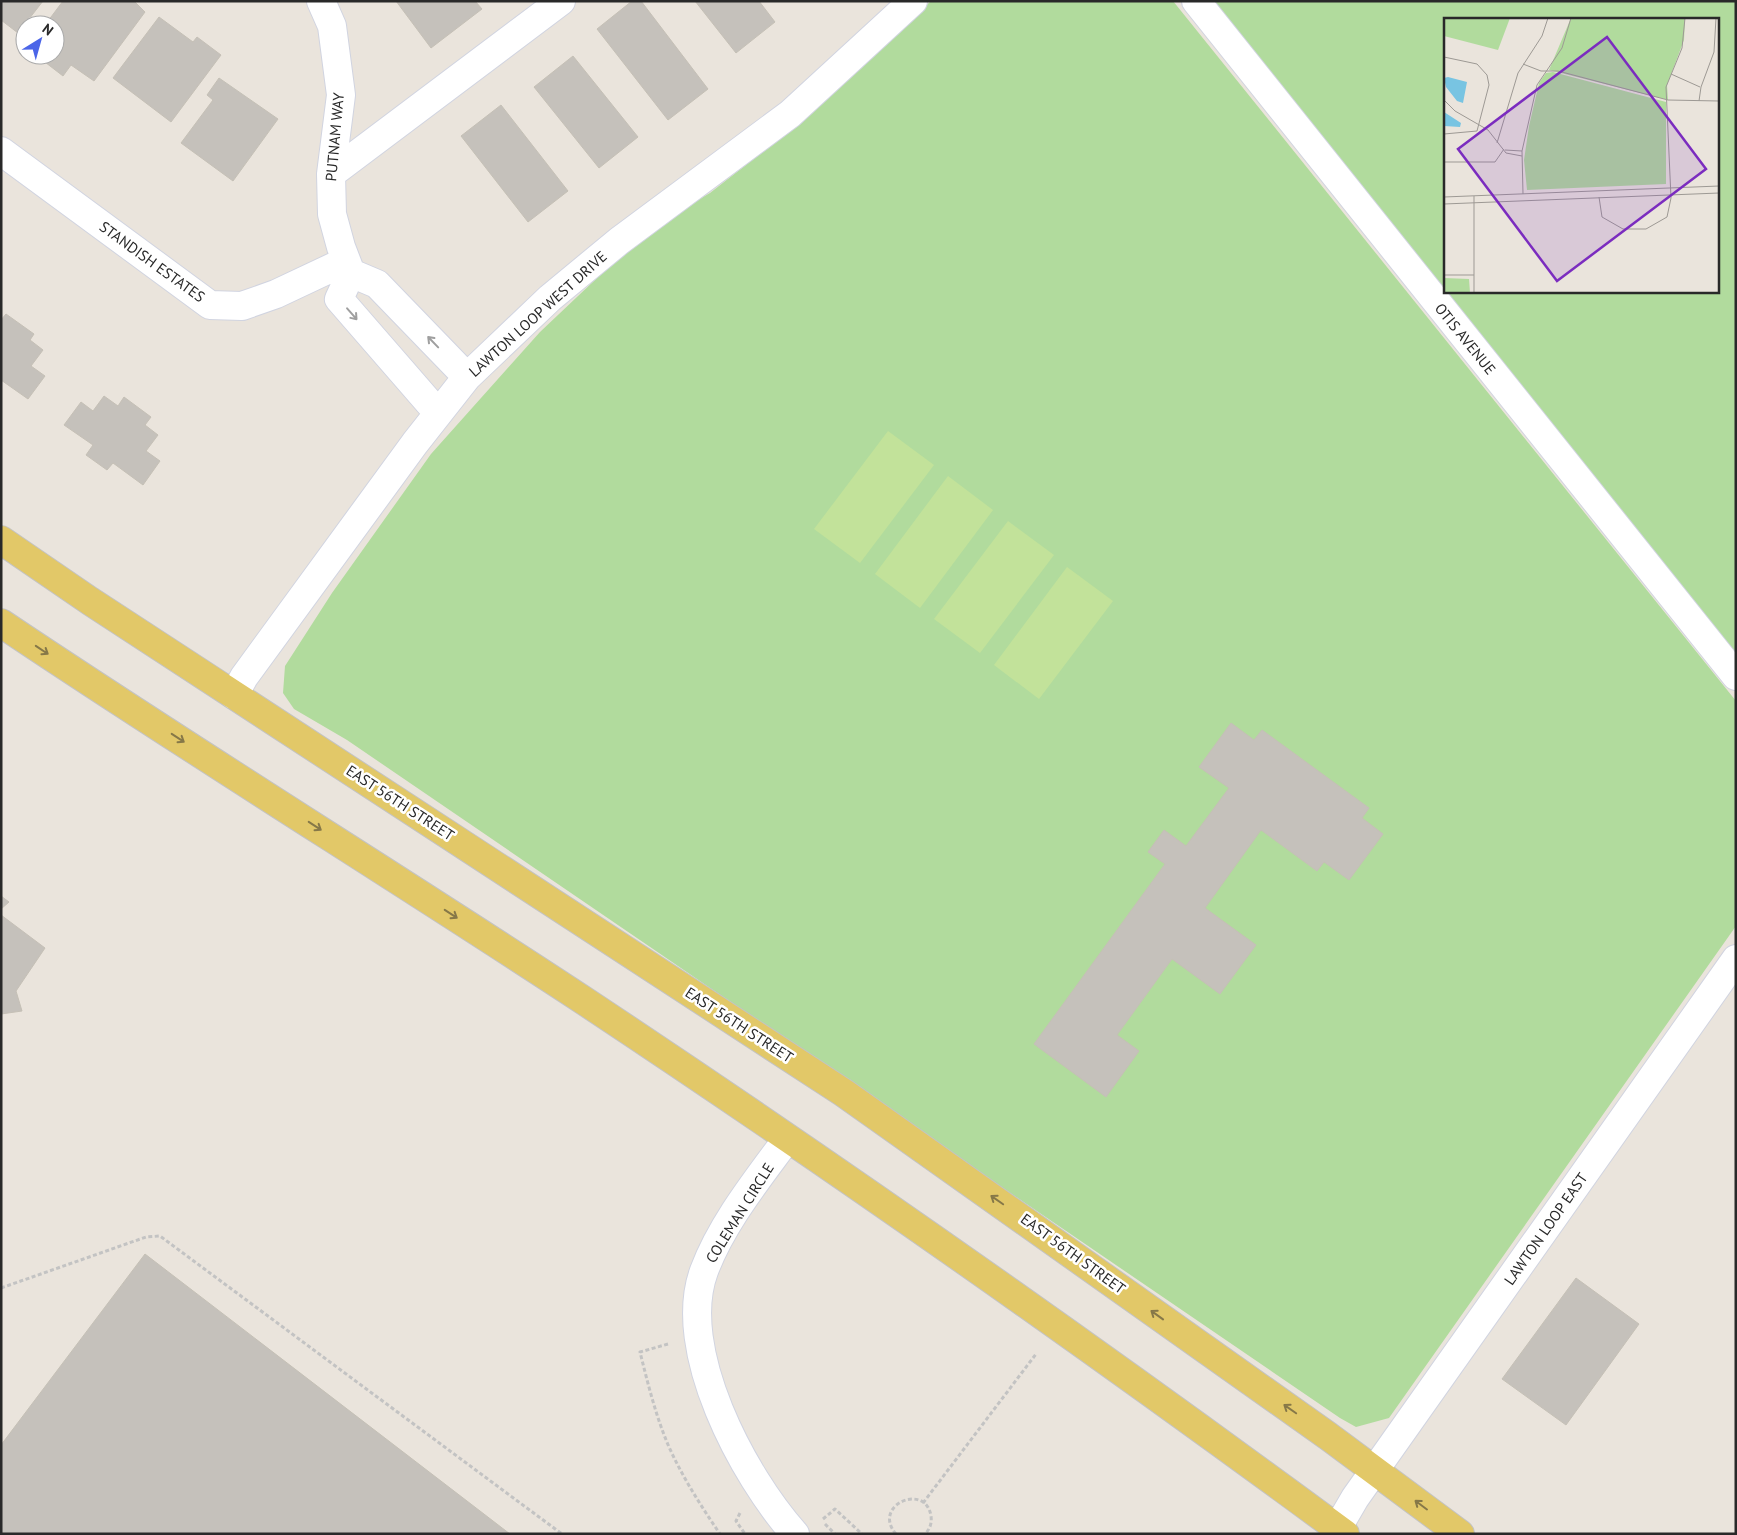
<svg xmlns="http://www.w3.org/2000/svg" width="1737" height="1535" font-family="'PT Sans',sans-serif">
<rect width="100%" height="100%" fill="#eae4dc"/>
<path fill="#b1db9d" fill-rule="evenodd" d="M931,1H1173L1736,701V926L1389,1418L1356,1427L1340,1418L347,740L294,709L283,693L285,666L332,593L431,454L540,332L615,261L658,223L710,193L797,125Z
M1196,1H1736V676ZM1446,19H1718V291H1446Z"/>
<path fill="#c2e29a" d="M888,431L934,465L860,563L814,529Z
M948,476L993,510L920,608L875,574Z
M1008,521L1054,555L980,653L934,619Z
M1067,567L1113,601L1039,699L994,665Z"/>
<path fill="#c5c1bb" stroke="#c5c0b6" d="M1,1H43L18,33L1,20Z
M63,1H134L145,12L94,81L71,65L63,76L41,59L44,55H55V25H45Z
M396,1H475L482,9L431,48Z
M632,1H641L708,89L668,120L597,29Z
M695,1H759L775,22L736,53Z
M159,17L193,42L197,37L221,55L171,122L113,78Z
M573,56L638,137L599,168L534,87Z
M219,78L278,119L233,181L181,143L213,100L207,95Z
M501,105L568,191L528,222L461,136Z
M6,314L34,334L30,340L43,350L31,366L45,376L28,399L1,380V320Z
M104,396L118,406L124,397L151,417L145,425L158,435L146,451L160,461L143,485L113,463L107,470L86,455L93,445L64,425L81,402L93,411Z
M1231,723L1254,740L1262,730L1369,808L1362,818L1383,834L1349,880L1324,862L1317,871L1261,830L1205,908L1256,945L1220,994L1172,959L1117,1035L1139,1051L1106,1097L1034,1044L1165,864L1148,852L1164,830L1186,846L1229,788L1199,767Z
M1,896L9,902L1,909Z
M1,915L45,948L16,991L22,1011L1,1014Z
M145,1254L510,1534H1V1445Z
M1576,1278L1639,1324L1566,1425L1502,1379Z"/>
<g fill="none" stroke-linecap="round" stroke-linejoin="round">
<defs>
<path id="minor" d="M321,1L332,26L341,95L331,174L332,214L341,247L351,273L377,284L467,377
M1196,1L1736,676
M1,151L210,305L242,306L276,294L346,261
M331,174L561,1
M351,273L339,299L438,413
M234,695L244,677L415,443L467,377L550,298L619,241L790,114L913,1
M787,1139C757,1180 722,1223 704,1271C675,1349 743,1476 795,1534
M1334,1534L1355,1498L1736,959"/>
<path id="major" d="M1,540L90,601L844,1093L1328,1436L1460,1534
M1,623C193,752 390,873 583,1000C841,1171 1095,1350 1345,1534"/>
</defs>
<use href="#minor" stroke="#d1d4e0" stroke-width="30"/>
<use href="#major" stroke="#c3c3c3" stroke-width="30"/>
<path stroke="#c3c3c3" stroke-width="3" stroke-dasharray="4 2.5" stroke-linecap="butt" d="M1,1288L146,1237L160,1236L562,1534
M668,1344L640,1352C648,1384 656,1417 669,1447C683,1478 701,1506 720,1534
M923,1503L1036,1354
M740,1513L736,1521L745,1534
M823,1519L835,1509L862,1534
M825,1524L835,1534
M896,1534C871,1505 926,1482 931,1516C932,1523 930,1529 925,1534"/>
<use href="#minor" stroke="#fff" stroke-width="28"/>
<use href="#major" stroke="#e2c868" stroke-width="28"/>
</g>
<defs><path id="oneway-shaft" d="M-6 0H5M1.5-3L5.5 0L1.5 3" fill="none" stroke-width="1.6" stroke-linecap="round" stroke-linejoin="round" transform="scale(1.25)"/></defs>
<g stroke="#9f9f9f">
<use href="#oneway-shaft" transform="translate(352 314) rotate(49)"/>
<use href="#oneway-shaft" transform="translate(433 342) rotate(-134)"/>
</g>
<g stroke="#867848">
<use href="#oneway-shaft" transform="translate(42 650) rotate(34)"/>
<use href="#oneway-shaft" transform="translate(178 738) rotate(33)"/>
<use href="#oneway-shaft" transform="translate(315 826) rotate(33)"/>
<use href="#oneway-shaft" transform="translate(451 914) rotate(33)"/>
<use href="#oneway-shaft" transform="translate(997 1200) rotate(-145)"/>
<use href="#oneway-shaft" transform="translate(1157 1315) rotate(-144)"/>
<use href="#oneway-shaft" transform="translate(1290 1409) rotate(-145)"/>
<use href="#oneway-shaft" transform="translate(1421 1505) rotate(-143)"/>
</g>
<g text-anchor="middle" stroke-width="5" stroke-linejoin="round" paint-order="stroke">
<g font-size="15" fill="#292929" stroke="#fff">
<text transform="translate(335 137) rotate(-85)" y="5">PUTNAM WAY</text>
<text transform="translate(152 262) rotate(36)" y="5">STANDISH ESTATES</text>
<text transform="translate(538 314) rotate(-42)" y="5">LAWTON LOOP WEST DRIVE</text>
<text transform="translate(1465 339) rotate(51)" y="5">OTIS AVENUE</text>
<text transform="translate(400 803) rotate(33)" y="5">EAST 56TH STREET</text>
<text transform="translate(739 1025) rotate(33)" y="5">EAST 56TH STREET</text>
<text transform="translate(740 1213) rotate(-58)" y="5">COLEMAN CIRCLE</text>
<text transform="translate(1546 1229) rotate(-55)" y="5">LAWTON LOOP EAST</text>
<text transform="translate(1073 1254) rotate(36)" y="5">EAST 56TH STREET</text>
</g>
</g>
<g transform="translate(1444 18)">
<rect width="275" height="275" fill="#eae4dc"/>
<path d="M0,0H66L54,32L0,18ZM127,0H241L240,22L223,67L224,82L105,52ZM109,54L222,84V166L83,172L80,142L85,108L95,65L102,55ZM0,260L25,261L26,275H0Z" fill="#b1db9d"/>
<path d="M4,59L23,64L19,85L13,83L2,69L0,60ZM0,94L17,105L16,109L0,108Z" fill="#78c4e2"/>
<path fill="none" stroke="#9d9994" stroke-width="1" d="M0,39L33,46L43,57L45,67L33,113L0,116M79,46L97,53H114L224,82L275,83M227,56L256,69M0,82L11,93L44,112L62,135L78,138M255,83L257,69L270,34L272,0M53,125L74,55L98,18L104,0M61,132L78,133M0,144H51L60,131M79,176L78,133L93,67L118,30L127,0M30,178V275M0,179L275,168M155,179L158,199L179,211H202L223,199L227,180L222,69L238,30L241,0M0,186L275,175M0,257H30"/>
<path fill="#7b2cbf" fill-opacity="0.15" stroke="#7b2cbf" stroke-width="2.5" d="M163,19L262,151L113,263L14,131Z"/>
<rect width="275" height="275" fill="none" stroke="#292929" stroke-width="2.5"/>
</g>
<rect width="1737" height="1535" fill="none" stroke="#292929" stroke-width="5"/>
<g transform="translate(40 40) rotate(37)"><circle r="24" fill="#ffffff" stroke="#a9a9a9"/>
<path d="M0-4L9 19L0 12L-9 19Z" fill="#4b65e8"/>
<text y="-8" font-size="14" font-weight="bold" text-anchor="middle" fill="#292929">N</text>
</g>
</svg>
